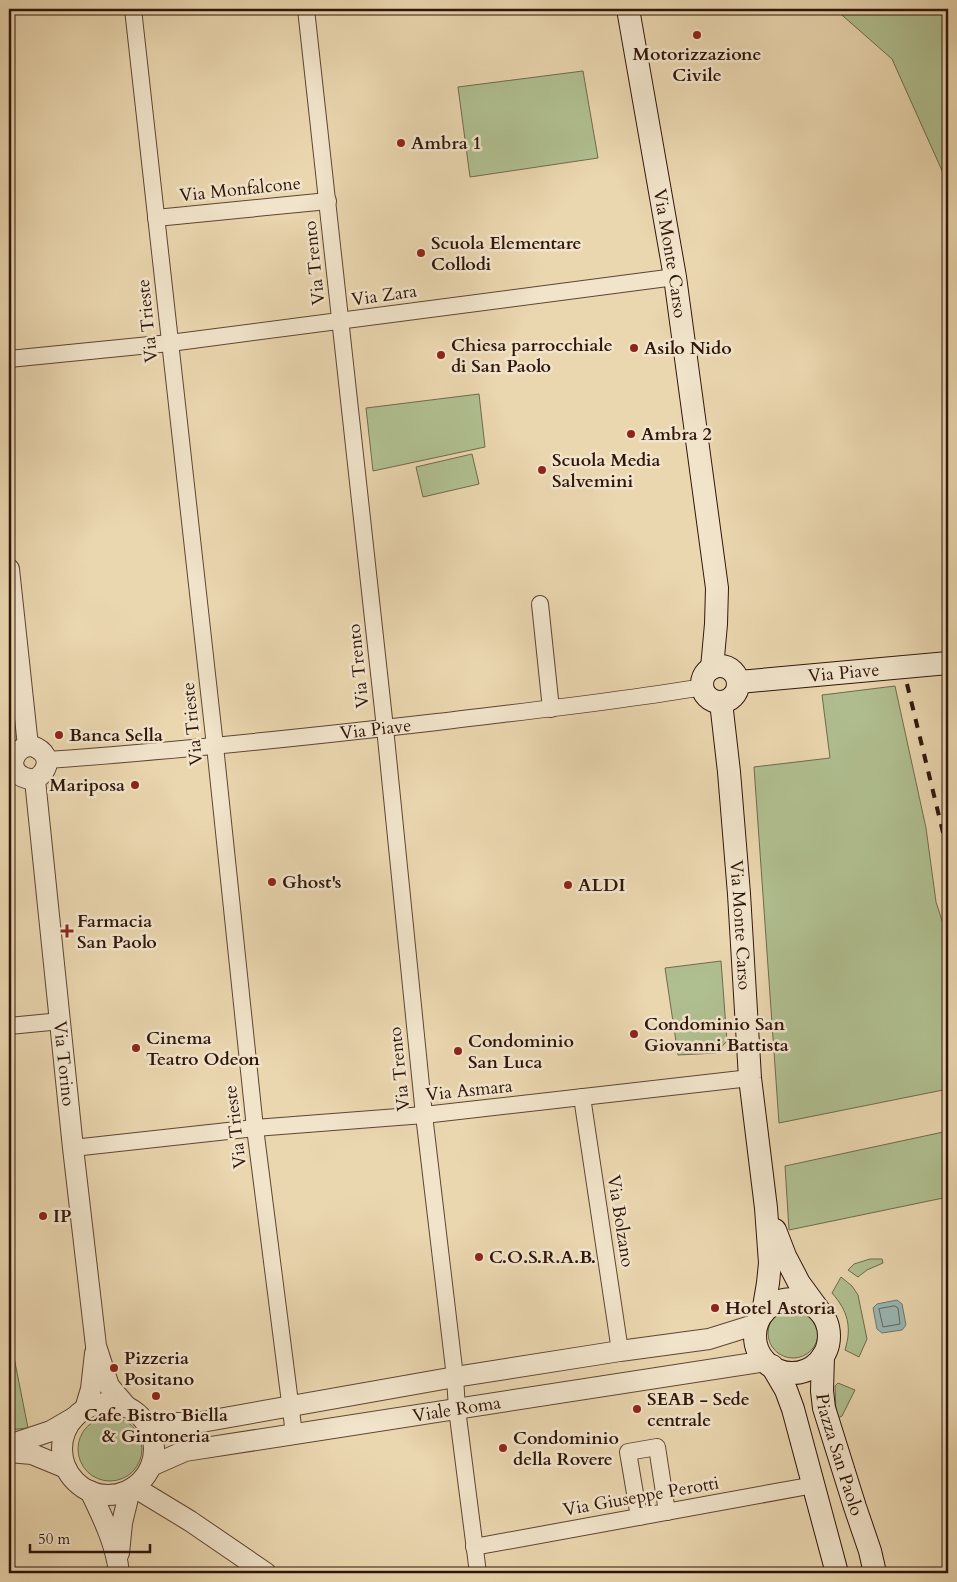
<svg xmlns="http://www.w3.org/2000/svg" width="957" height="1582" font-family="Cardo,serif">
<rect width="100%" height="100%" fill="#ead6af"/>
<filter id="stains"><feTurbulence type="fractalNoise" baseFrequency=".004" numOctaves="4"/><feColorMatrix values="0 0 0 0 .2 0 0 0 0 .09 0 0 0 0 .02 0 0 0 .5 -.17"/></filter>
<radialGradient id="worn" r=".72"><stop offset=".6" stop-color="#630" stop-opacity="0"/><stop offset="1" stop-color="#630" stop-opacity=".3"/></radialGradient>
<path fill="#b0bf90" stroke="#706a4d" d="M835,9H948V184L892,59Z
M583,71L598,158L470,177L458,87Z
M479,394L485,447L373,471L366,408Z
M472,454L479,484L423,497L416,467Z
M895,686L926,828L936,902L948,939V1089L779,1123L754,767L830,758L822,695Z
M721,961L727,1041L716,1053L678,1055L665,968Z
M948,1131V1197L789,1230L785,1166Z
M870,1259H882L883,1263L867,1270L858,1277L848,1270L854,1264Z
M841,1277L852,1286L858,1295L867,1339L859,1357L845,1350C852,1327 848,1311 832,1293Z
M768 1333a25 25 0 1 1 50 0a25 25 0 1 1-50 0Z
M9,1332L28,1428L9,1430Z
M838,1383L855,1390L842,1416L838,1418L836,1412L835,1386Z
M78 1449a32 32 0 1 1 64 0a32 32 0 1 1-64 0Z"/>
<path fill="#9ab7b4" stroke="#707670" d="M897,1300L902,1304L906,1325L902,1330L882,1333L877,1329L873,1308L877,1304Z"/>
<g fill="none" stroke-linecap="round" stroke-linejoin="round">
<path stroke="#65665f" stroke-width="1" d="M895,1306L898,1308L900,1324L883,1327L879,1309Z"/>
<defs>
<g id="minor">
<path d="M133,9L215,746L255,1128L294,1434"/>
<path d="M306,9L385,728L424,1115L455,1377L457,1409L478,1573"/>
<path d="M156,218L328,201"/>
<path d="M9,359L170,343L675,277"/>
<path d="M540,604L551,709"/>
<path id="s1" d="M47,760C177,751 307,737 437,722C526,711 615,702 703,687"/>
<path d="M9,1026L61,1021"/>
<path d="M582,1097L620,1351"/>
<path d="M73,1148L255,1128L424,1115L750,1078"/>
<path d="M639,1517L628,1452L657,1447L667,1512"/>
<path d="M474,1547L814,1485"/>
</g>
<g id="tertiary">
<path d="M9,569L28,746"/>
<path d="M32,746C44,750 51,760 44,771C42,775 38,777 35,780C31,779 27,779 23,777C5,769 14,746 32,746Z"/>
<path id="s2" d="M35,780L73,1148L96,1346L109,1386L127,1407"/>
<circle cx="108" cy="1449" r="46"/>
<path d="M85,1409L91,1389L95,1353"/>
<path d="M146,1423H196L455,1377L620,1351L709,1339L757,1324"/>
<path d="M9,1445L51,1431L75,1417"/>
<path d="M9,1452L32,1454L66,1468"/>
<path id="s3" d="M151,1466L185,1451L766,1361"/>
<path d="M134,1487L190,1521L266,1573"/>
<path d="M90,1491C103,1518 116,1544 119,1573"/>
<path d="M119,1553L122,1523L130,1490"/>
</g>
<g id="secondary">
<path id="s4" d="M628,9L675,277L717,588L716,624L712,668"/>
<circle cx="720" cy="684" r="18"/>
<path id="s5" d="M739,682L948,663"/>
<path id="s6" d="M721,702L729,772L739,894L750,1078L766,1208L770,1263L768,1283L763,1313"/>
<path d="M775,1230L785,1256L799,1283L818,1309"/>
<circle cx="792" cy="1336" r="37"/>
<path id="s7" d="M823,1356L822,1391L824,1408L855,1507L870,1551L875,1573"/>
<path d="M772,1366L786,1390L793,1409L837,1573"/>
</g>
</defs>
<use href="#minor" stroke="#5e4533" stroke-width="18"/>
<use href="#tertiary" stroke="#5e4533" stroke-width="22"/>
<use href="#secondary" stroke="#30150a" stroke-width="24"/>
<use href="#minor" stroke="#f1e4cb" stroke-width="16"/>
<use href="#tertiary" stroke="#f1e4cb" stroke-width="20"/>
<use href="#secondary" stroke="#f1e4cb" stroke-width="22"/>
<path stroke="#30150a" stroke-width="4" stroke-dasharray="9 9" stroke-linecap="butt" d="M907,684L948,853"/>
</g>
<g fill="#8f2418" stroke="#f1e4cb" stroke-width="2">
<circle cx="697" cy="35" r="5"/>
<circle cx="401" cy="143" r="5"/>
<circle cx="421" cy="253" r="5"/>
<circle cx="634" cy="348" r="5"/>
<circle cx="441" cy="355" r="5"/>
<circle cx="631" cy="434" r="5"/>
<circle cx="542" cy="470" r="5"/>
<circle cx="59" cy="735" r="5"/>
<circle cx="135" cy="785" r="5"/>
<circle cx="272" cy="882" r="5"/>
<circle cx="568" cy="885" r="5"/>
<path d="M64.5 923.5h5v5h5v5h-5v5h-5v-5h-5v-5h5z"/>
<circle cx="634" cy="1034" r="5"/>
<circle cx="136" cy="1048" r="5"/>
<circle cx="458" cy="1051" r="5"/>
<circle cx="43" cy="1216" r="5"/>
<circle cx="479" cy="1257" r="5"/>
<circle cx="715" cy="1308" r="5"/>
<circle cx="114" cy="1368" r="5"/>
<circle cx="156" cy="1396" r="5"/>
<circle cx="637" cy="1409" r="5"/>
<circle cx="503" cy="1448" r="5"/>
</g>
<g text-anchor="middle" stroke-width="5" stroke-linejoin="round" paint-order="stroke">
<g font-size="18" font-weight="bold" fill="#30150a" stroke="#f1e4cb" text-anchor="start">
<text x="697" y="60" text-anchor="middle">Motorizzazione<tspan x="697" dy="21">Civile</tspan></text>
<text x="411" y="149">Ambra 1</text>
<text x="431" y="249">Scuola Elementare<tspan x="431" dy="21">Collodi</tspan></text>
<text x="451" y="351">Chiesa parrocchiale<tspan x="451" dy="21">di San Paolo</tspan></text>
<text x="644" y="354">Asilo Nido</text>
<text x="641" y="440">Ambra 2</text>
<text x="552" y="466">Scuola Media<tspan x="552" dy="21">Salvemini</tspan></text>
<text x="69" y="741">Banca Sella</text>
<text x="125" y="791" text-anchor="end">Mariposa</text>
<text x="282" y="888">Ghost's</text>
<text x="578" y="891">ALDI</text>
<text x="77" y="927">Farmacia<tspan x="77" dy="21">San Paolo</tspan></text>
<text x="644" y="1030">Condominio San<tspan x="644" dy="21">Giovanni Battista</tspan></text>
<text x="146" y="1044">Cinema<tspan x="146" dy="21">Teatro Odeon</tspan></text>
<text x="468" y="1047">Condominio<tspan x="468" dy="21">San Luca</tspan></text>
<text x="53" y="1222">IP</text>
<text x="489" y="1263">C.O.S.R.A.B.</text>
<text x="725" y="1314">Hotel Astoria</text>
<text x="124" y="1364">Pizzeria<tspan x="124" dy="21">Positano</tspan></text>
<text x="647" y="1405">SEAB - Sede<tspan x="647" dy="21">centrale</tspan></text>
<text x="156" y="1421" text-anchor="middle">Cafe Bistro Biella<tspan x="156" dy="21">&amp; Gintoneria</tspan></text>
<text x="513" y="1444">Condominio<tspan x="513" dy="21">della Rovere</tspan></text>
</g>
<g font-size="18" fill="#30150a" stroke="#f1e4cb">
<text transform="translate(240 189) rotate(-6)" y="6">Via Monfalcone</text>
<text dy="6" stroke="none"><textPath href="#s4" startOffset="248">Via Monte Carso</textPath></text>
<text transform="translate(314 263) rotate(-96)" y="6">Via Trento</text>
<text transform="translate(384 295) rotate(-8)" y="6">Via Zara</text>
<text transform="translate(147 321) rotate(-96)" y="6">Via Trieste</text>
<text transform="translate(358 666) rotate(-96)" y="6">Via Trento</text>
<text dy="6" stroke="none"><textPath href="#s5" startOffset="105">Via Piave</textPath></text>
<text transform="translate(192 724) rotate(-96)" y="6">Via Trieste</text>
<text dy="6" stroke="none"><textPath href="#s1" startOffset="330">Via Piave</textPath></text>
<text dy="6" stroke="none"><textPath href="#s6" startOffset="224">Via Monte Carso</textPath></text>
<text dy="6" stroke="none"><textPath href="#s2" startOffset="285">Via Torino</textPath></text>
<text transform="translate(399 1069) rotate(-96)" y="6">Via Trento</text>
<text transform="translate(469 1090) rotate(-6)" y="6">Via Asmara</text>
<text transform="translate(235 1127) rotate(-97)" y="6">Via Trieste</text>
<text transform="translate(621 1221) rotate(81)" y="6">Via Bolzano</text>
<text dy="6" stroke="none"><textPath href="#s3" startOffset="312">Viale Roma</textPath></text>
<text dy="6" stroke="none"><textPath href="#s7" startOffset="101">Piazza San Paolo</textPath></text>
<text transform="translate(641 1496) rotate(-10)" y="6">Via Giuseppe Perotti</text>
</g>
</g>
<rect width="957" height="1582" fill="none" stroke="#ead6af" stroke-width="30"/>
<rect x="10" y="10" width="937" height="1562" fill="none" stroke="#30150a" stroke-width="2.5"/>
<rect x="15" y="15" width="927" height="1552" fill="none" stroke="#30150a"/>
<path d="M30 1544v8h120v-8" fill="none" stroke="#30150a" stroke-width="2.5"/>
<text x="38" y="1544" font-size="15" fill="#30150a" stroke="#f1e4cb" stroke-width="4" paint-order="stroke">50 m</text>
<rect width="100%" height="100%" filter="url(#stains)"/>
<rect width="100%" height="100%" fill="url(#worn)"/>
</svg>
